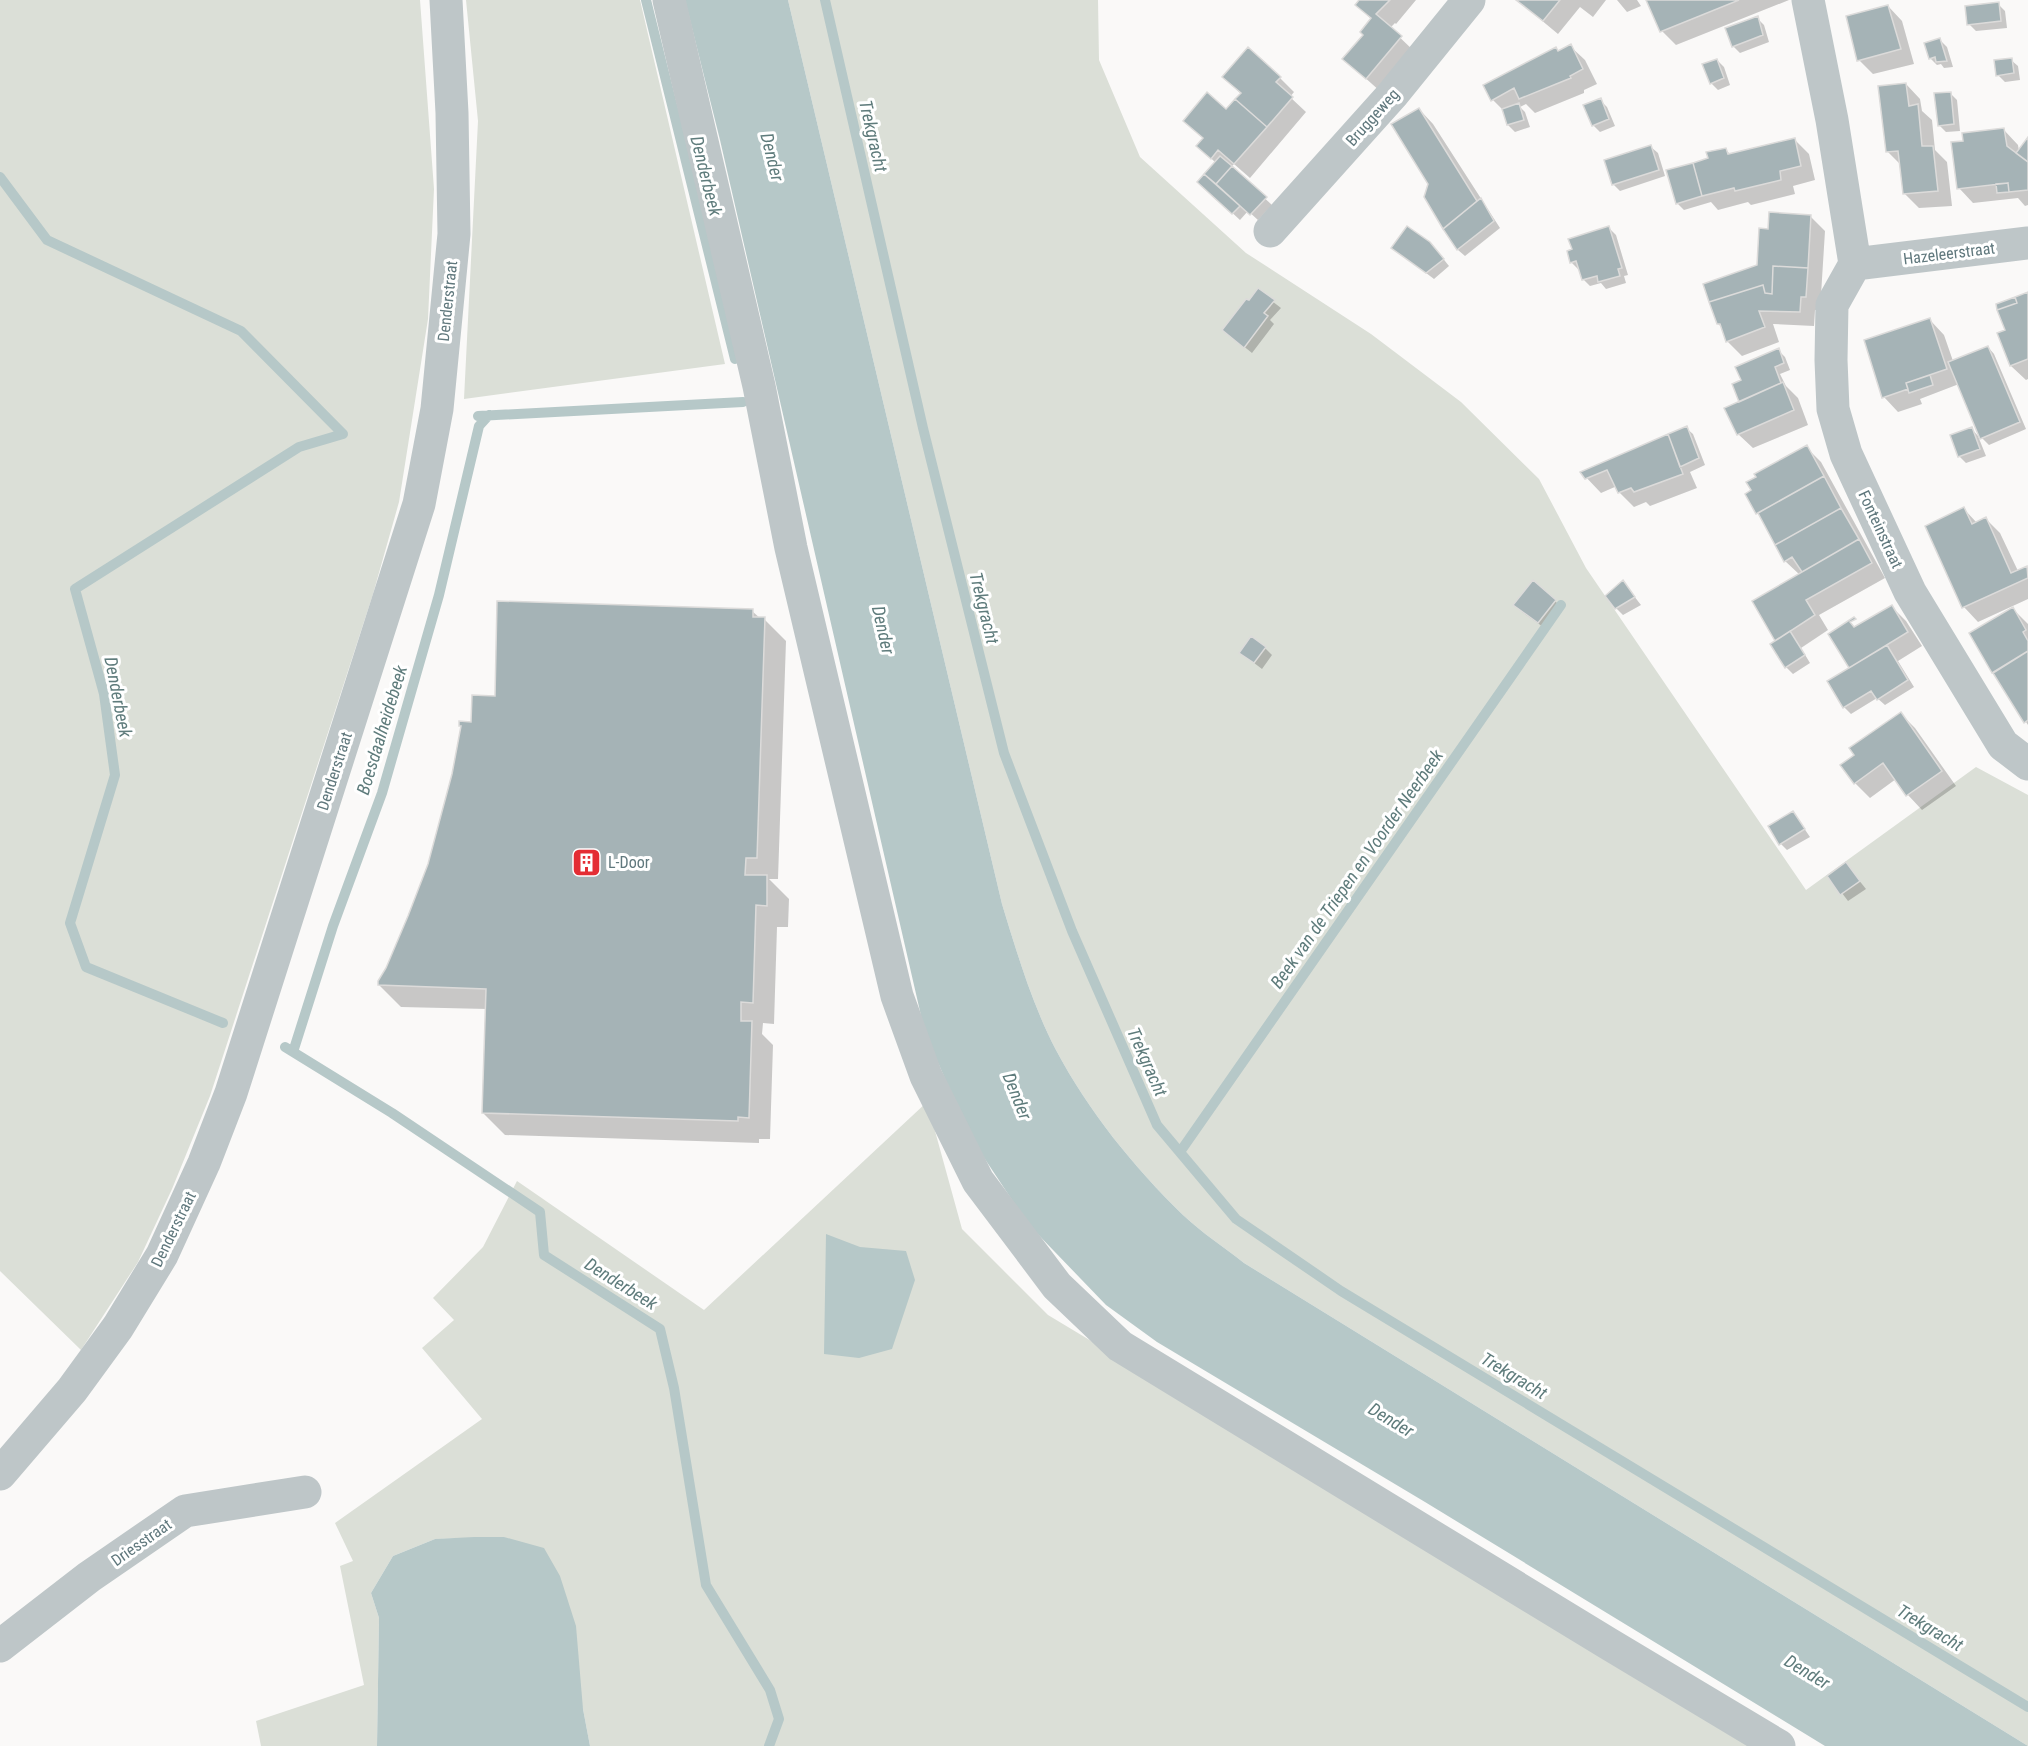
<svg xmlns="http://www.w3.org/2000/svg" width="2028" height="1746" font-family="'Roboto Condensed',sans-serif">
<rect width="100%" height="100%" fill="#faf9f8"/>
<path fill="#dbdfd7" d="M0,0H420L434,189L428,319L399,502L373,594L210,1096L172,1189L138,1262L81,1350L0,1271Z
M466,0H640L725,364L464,399L478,121Z
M788,0H1098L1099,60L1140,157L1246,253L1371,334L1461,402L1539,479L1586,568L1806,890L1976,767L2028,795V1746L1244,1263C1224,1247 1202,1233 1183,1215C1133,1166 1089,1112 1056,1050C1032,1004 1017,953 1002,904Z
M927,1102L962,1229L1048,1315L1765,1746H590L583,1709L504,1537L435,1539L393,1556L371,1593L379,1618L377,1746H261L256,1721L364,1685L340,1566L353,1561L335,1523L482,1419L422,1348L454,1320L433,1298L483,1247L517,1181L704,1310Z"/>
<path fill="#b6c8c8" d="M685,0H788L1002,904C1017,953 1032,1004 1056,1050C1089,1112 1133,1166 1183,1215C1202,1233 1224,1247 1244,1263L2028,1746H1825L1425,1502L1157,1342L1106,1305L1028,1224L971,1138L925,1033L720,140Z
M826,1234L860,1247L906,1251L915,1280L892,1349L859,1358L824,1354Z
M474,1537H504L544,1548L560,1576L576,1626L583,1709L590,1746H377L379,1618L371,1593L393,1556L435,1539Z"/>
<path fill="#0003" d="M1361,0H1416L1396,24L1395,23L1390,28L1415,52L1381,92L1344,59L1365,35L1372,20L1357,5Z
M1517,0H1606L1593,17L1580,7L1558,34Z
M1617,0H1637L1641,6L1627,12Z
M1651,0H1789L1676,45L1662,31Z
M1998,4L2005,11L2007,28L1976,31L1969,24Z
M1888,6L1902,21L1914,64L1873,74L1859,60Z
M1757,18L1764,25L1769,42L1740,53L1733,46Z
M1940,40L1947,47L1953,67L1944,68L1941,64L1937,65L1930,58Z
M1570,46L1585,60L1597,84L1584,90V93L1535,113L1526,104L1520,107L1525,112L1530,127L1515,132L1508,125L1505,112L1493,100L1559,52Z
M1717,60L1724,67L1730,85L1718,90L1711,83Z
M2011,60L2018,66L2020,80L2005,82L1998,75Z
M1224,77L1280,78L1294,92L1290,97L1306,112L1250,178L1234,164L1231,167L1272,205L1258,220L1248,211L1240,220L1199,182L1216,163L1198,146L1241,94Z
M1906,84L1920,99L1922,111L1932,120L1935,150L1947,162L1952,206L1919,208L1904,193L1901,165L1887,151Z
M1950,93L1957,100L1960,131L1946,132L1939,125Z
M1600,100L1607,107L1615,126L1600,132L1593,125Z
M1419,109L1433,124L1500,228L1465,256L1458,250L1425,197L1429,183Z
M2004,130L2018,145L2019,151L2028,139V205L2025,206L2018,198L1973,203L1959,188L1964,142Z
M1795,140L1809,154L1815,180L1793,186L1795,194L1751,205L1748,202L1718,210L1711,202L1684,210L1677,203L1710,159L1726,150L1731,155Z
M1651,147L1658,153L1665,176L1620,191L1613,184Z
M1810,216L1825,231L1820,311L1815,310L1814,326L1773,324L1779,342L1742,356L1727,341L1723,328L1718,324L1758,266Z
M1609,228L1616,235L1628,275L1624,276L1626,283L1606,289L1601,283L1590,286L1583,279L1580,268L1578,269L1571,262Z
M1393,248L1437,251L1449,266L1434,279Z
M1258,290L1281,308L1270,320L1274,324L1252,353L1231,336L1249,302Z
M2028,294V379L2026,380L2011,366L1999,334L2007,331Z
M1930,320L1944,335L1953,361L1988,347L1994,354L2026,429L1989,445L1982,438L1959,384L1920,399L1922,404L1898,412L1884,397Z
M1778,350L1785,357L1790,370L1780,374L1786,386L1798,398L1808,425L1753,448L1738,434L1743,381Z
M1686,428L1693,434L1705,465L1690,472L1697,488L1650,506L1646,502L1634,507L1619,492L1617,486L1601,493L1582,473Z
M1972,429L1978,436L1986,456L1966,463L1959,456Z
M1806,447L1821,462L1885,578L1819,615L1828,630L1801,648L1810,663L1793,674L1786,667L1777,641L1800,575L1785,561L1762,518L1757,513Z
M1964,509L1977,523L1986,519L2000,533L2018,571L2026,567L2028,569V599L1978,622L1964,607L1927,527Z
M1623,582L1641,605L1623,615L1616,608Z
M1549,595L1562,608L1546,629L1522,612Z
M1892,607L1906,621L1922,646L1898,661L1914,687L1885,705L1877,698L1851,714L1844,707L1855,628Z
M2013,609L2028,624V725L1993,672L1971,633Z
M752,611L761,619H764L786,641L778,879H769L789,899L788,927H777L774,1024L763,1023L762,1034L773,1045L770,1139H759V1143L505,1135L483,1113L487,1009L401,1007L379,985L429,865L473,723L496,697Z
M1265,648L1272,655L1262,669L1241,653Z
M1901,714L1915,728L1956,786L1922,810L1908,795L1896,779L1870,798L1855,783L1842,765L1856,756Z
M1793,812L1810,837L1787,850L1781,844Z
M1846,864L1866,889L1848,901L1829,876Z"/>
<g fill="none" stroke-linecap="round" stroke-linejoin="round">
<path stroke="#b6c8c8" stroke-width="10" d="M646,0L735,359
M825,0L923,428L1004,753L1072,931L1157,1125L1236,1219L1341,1291L2028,1707
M0,177L47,240L241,331L343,434L299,447L75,589L104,694L115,775L70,923L86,967L223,1023
M478,416L743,402
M285,1047L392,1113L540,1212L544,1255L660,1329L674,1388L706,1585L770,1690L779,1719L769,1746
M293,1052L333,926L382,793L439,595L479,426L489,415
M1180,1152L1561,605"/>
</g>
<path fill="#a5b3b6" stroke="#dcdbda" stroke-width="1.5" d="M1359,0H1390L1376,14L1402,36L1366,79L1342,59L1363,35L1360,32L1371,18L1355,5Z
M1516,0H1560L1543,21Z
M1646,0H1739L1660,32Z
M1999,2L2001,21L1967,25L1965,6Z
M1888,5L1901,49L1857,61L1846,16Z
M1758,16L1763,35L1732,47L1725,28Z
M1940,38L1947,61L1936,62L1935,57L1929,59L1924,43Z
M1571,44L1583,69L1570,76L1571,78L1519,99L1514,88L1491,101L1483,85L1556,47L1558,51Z
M1248,47L1281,77L1276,82L1293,97L1267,127L1235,99L1241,93L1222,77Z
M2012,58L2014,73L1996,76L1994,60Z
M1717,59L1724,78L1710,84L1702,64Z
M1906,83L1909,106L1918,104L1922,146H1933L1938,191L1903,194L1898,151L1886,152L1878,86Z
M1207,92L1226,109L1235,99L1267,127L1234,164L1218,150L1211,159L1196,146L1203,138L1183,121Z
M1951,92L1954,124L1938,126L1934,93Z
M1601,98L1609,119L1592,126L1583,105Z
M1519,103L1524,120L1507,125L1502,109Z
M1419,108L1477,201L1443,229L1424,197L1428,184L1391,124Z
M2004,128L2007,146L2028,162V190L2009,192L2008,183L1957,189L1951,142L1963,141L1962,133Z
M2028,137V162L2016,153Z
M1795,138L1801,166L1780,171L1781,180L1735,191L1734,188L1702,196L1693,163L1708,158L1706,152L1726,148L1728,154Z
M1651,145L1659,170L1612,185L1604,160Z
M1220,156L1232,166L1216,184L1204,174Z
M1693,163L1702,196L1676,204L1666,170Z
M1232,166L1267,197L1250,215L1216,184Z
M1204,174L1240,206L1232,214L1197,182Z
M2008,183L2009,192L1997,193L1996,184Z
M1481,198L1494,221L1457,250L1443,229Z
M1769,212L1811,215L1808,268L1773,266L1772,294L1765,293L1763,285L1709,302L1703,284L1757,265L1759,228L1768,229Z
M1407,226L1430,242L1444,259L1426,273L1391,248Z
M1609,226L1622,268L1618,269L1620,276L1598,282L1597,276L1582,280L1576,261L1570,263L1567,251L1572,249L1568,239Z
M1773,266L1808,268L1806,297H1801L1800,312L1759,311L1765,327L1726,342L1720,324H1717L1709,302L1763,285L1765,293L1772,294Z
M1258,288L1275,300L1264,313L1268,316L1244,348L1222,330L1246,299L1249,300Z
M2028,292V359L2010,366L1997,333L2005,330L1997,310L2017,303L2015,297Z
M2015,297L2017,303L1997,310L1996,304Z
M1930,318L1947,369L1906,383L1908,389L1882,398L1864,340Z
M1988,346L2020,422L1980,439L1948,362Z
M1779,348L1784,363L1775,367L1781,383L1739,402L1732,384L1741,380L1735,367Z
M1930,375L1933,385L1909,393L1906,383Z
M1783,382L1794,410L1737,435L1724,408Z
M1687,426L1699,458L1680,467L1668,434Z
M1972,427L1980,449L1958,457L1950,435Z
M1668,434L1683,474L1634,492L1631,488L1618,493L1607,470L1585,479L1580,472Z
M1807,445L1824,476L1756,514L1745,494L1751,490L1746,482L1756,477L1754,474Z
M1824,476L1841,508L1775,545L1758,513Z
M1964,507L1972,524L1986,517L2011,573L2027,566L2028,578L1962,608L1925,526Z
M1841,508L1859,539L1802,572L1792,557L1784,562L1775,545Z
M1859,539L1872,563L1806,600L1815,615L1775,641L1752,601Z
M1533,580L1556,600L1538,623L1513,605Z
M1623,580L1635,597L1615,609L1605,596Z
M497,601L753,609V617H765L757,858H746L745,875H767V906L756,905L753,1003L741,1002V1021H752L749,1118L738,1117V1121L482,1113L486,989L378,985V981L386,968L408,916L428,864L452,774L461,726H459V721L471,722L472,695L495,696Z
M1892,605L1908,632L1849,668L1828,634L1854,617L1856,619L1850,622L1854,627Z
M2013,607L2026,630L2023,632L2028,641V651L1992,673L1969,633Z
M1790,631L1805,655L1785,668L1770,644Z
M1251,636L1266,647L1254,663L1239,653Z
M1887,645L1908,680L1877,700L1871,691L1843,708L1827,681Z
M2028,651V720L2024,723L1993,673Z
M1901,712L1942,771L1906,796L1883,763L1854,784L1840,765L1854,755L1849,748Z
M1793,811L1805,829L1779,845L1768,826Z
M1846,862L1860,881L1840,895L1827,876Z"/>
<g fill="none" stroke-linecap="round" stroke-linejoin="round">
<path stroke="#bec6c8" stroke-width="33" d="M669,0L759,386L791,548L897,996L926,1076L978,1181L1057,1286L1120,1346L1609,1644L1779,1746
M1808,0L1832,120L1855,264L1832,305L1831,360L1833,409L1846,454L1910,592L2003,745L2028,764
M1270,231L1392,95L1469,0
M1855,264L2028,243
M0,1474L72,1390L118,1327L162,1255L204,1163L231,1093L419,504L437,409L454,234L452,113L446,0
M0,1646L89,1577L185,1511L305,1492"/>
</g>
<defs>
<symbol id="building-square" viewBox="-11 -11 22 22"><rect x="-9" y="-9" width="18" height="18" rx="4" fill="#e42d34" stroke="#fff"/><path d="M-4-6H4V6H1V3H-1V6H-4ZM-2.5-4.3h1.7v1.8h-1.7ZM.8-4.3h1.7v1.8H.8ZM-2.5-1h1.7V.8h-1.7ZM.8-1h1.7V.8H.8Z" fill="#fff"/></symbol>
</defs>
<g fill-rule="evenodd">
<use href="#building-square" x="570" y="846" width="33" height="33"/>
</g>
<g text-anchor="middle" stroke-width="6" stroke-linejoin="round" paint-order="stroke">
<g font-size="16" fill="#60787d" stroke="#fff">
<text transform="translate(1372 117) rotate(-48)" y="6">Bruggeweg</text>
<text transform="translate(1949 253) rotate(-7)" y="6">Hazeleerstraat</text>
<text transform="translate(447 301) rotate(-84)" y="6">Denderstraat</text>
<text transform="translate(1881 529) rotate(65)" y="6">Fonteinstraat</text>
<text transform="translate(334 771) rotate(-72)" y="6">Denderstraat</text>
<text transform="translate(173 1229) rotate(-64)" y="6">Denderstraat</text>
<text transform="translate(141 1542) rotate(-35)" y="6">Driesstraat</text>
</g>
<g font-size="16" fill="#60787d" stroke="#fff" text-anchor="start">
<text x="608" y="868">L-Door</text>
</g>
<g font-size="18" font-style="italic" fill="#5f7c7c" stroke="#fff">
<text transform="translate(873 136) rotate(77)" y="6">Trekgracht</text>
<text transform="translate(772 157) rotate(76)" y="6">Dender</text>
<text transform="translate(706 176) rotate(76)" y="6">Denderbeek</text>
<text transform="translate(984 608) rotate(76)" y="6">Trekgracht</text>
<text transform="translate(883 630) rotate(77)" y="6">Dender</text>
<text transform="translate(118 697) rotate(79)" y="6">Denderbeek</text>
<text transform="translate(382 730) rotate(-73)" y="6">Boesdaalheidebeek</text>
<text transform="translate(1357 869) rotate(-55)" y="6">Beek van de Triepen en Voorder Neerbeek</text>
<text transform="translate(1147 1062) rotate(66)" y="6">Trekgracht</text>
<text transform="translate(1017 1096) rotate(68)" y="6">Dender</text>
<text transform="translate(621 1284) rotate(32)" y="6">Denderbeek</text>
<text transform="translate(1514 1376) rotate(31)" y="6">Trekgracht</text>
<text transform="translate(1391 1420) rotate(31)" y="6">Dender</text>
<text transform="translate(1930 1628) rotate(31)" y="6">Trekgracht</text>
<text transform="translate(1807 1672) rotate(31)" y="6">Dender</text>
</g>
</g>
</svg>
